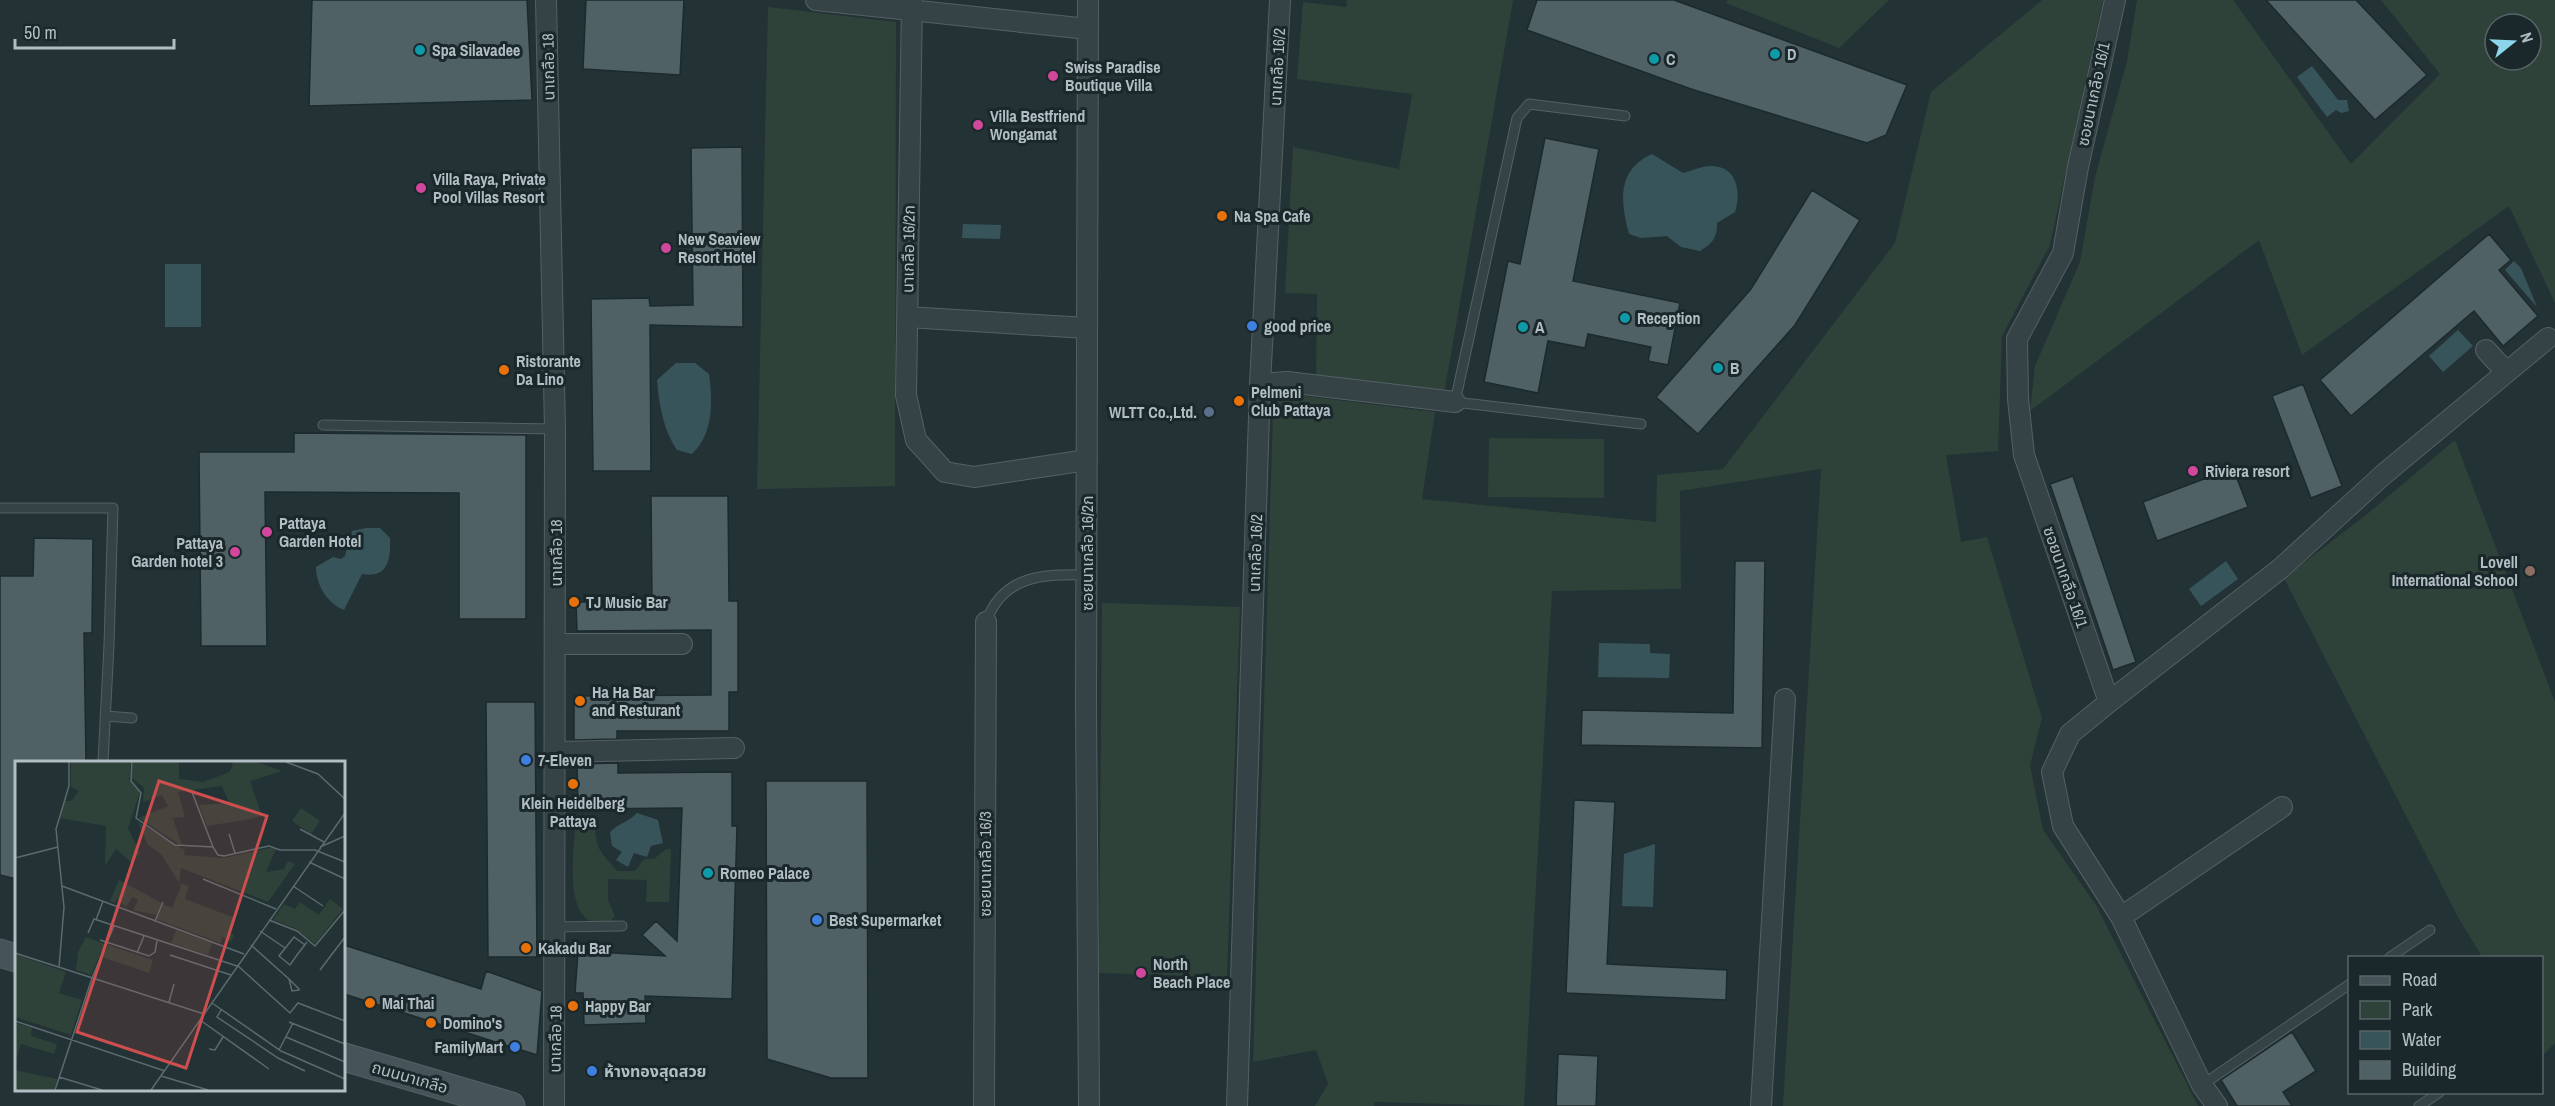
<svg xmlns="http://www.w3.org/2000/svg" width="2555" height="1106" font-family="'Archivo Narrow','Noto Sans Thai',sans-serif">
<rect width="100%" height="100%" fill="#233235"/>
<path fill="#2e4239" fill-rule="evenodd" d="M1347,0H1513L1444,394L1316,380L1317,294L1285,293L1293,147L1399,169L1412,94L1297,79L1303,2L1346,7Z
M1728,0H1889L1839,48L1726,3Z
M2042,0H2103L2050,245L2002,336L1998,451L1946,455L1961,542L1987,537L2042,718L2030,765L2043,830L2096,905L2198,1106H1783L1821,469L1680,491L1681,589L1552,591L1524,1106L1375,1102L1374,1106H1315L1328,1084L1316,1050L1253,1062L1273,414L1279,393L1435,412L1422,499L1656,522L1657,475L1723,469L1895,243L1931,92Z
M2137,0H2233L2351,164L2440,74L2381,0H2555V303L2509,206L2302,355L2259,240L2030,411L2035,366L2080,262L2095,177L2127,61ZM2495,24H2531V60H2495Z
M768,7L896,22L895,486L757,489Z
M1489,438L1604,439V498L1488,497Z
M2455,440L2555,702V1043L2542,1056V958L2482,957L2458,917L2284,578L2366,515Z
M1102,603L1240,607L1227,977L1099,973Z
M576,815H594C597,849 594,845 617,871H635L644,859H654L666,849H671L669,902H646L647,880L608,879V900L615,916L608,923C603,923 594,923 589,920C564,906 575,841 576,815Z"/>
<path fill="#38545b" d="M2312,66L2338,100H2347L2349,111L2341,113L2336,110L2327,117L2297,77Z
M1652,154L1683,173C1691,171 1702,166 1711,166C1738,166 1741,193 1735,212L1717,223C1717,238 1713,243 1700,251L1681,247L1667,236L1641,238L1629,234C1620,201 1617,170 1652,154Z
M963,224L1001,225L1000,239L962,238Z
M2514,261L2521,268L2537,307L2505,270Z
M165,264H201V327H165Z
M2458,330L2473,346L2443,372L2429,356Z
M676,363H695L709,374C713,402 713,435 692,454L677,450C663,430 659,404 657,380Z
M366,528H380L390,538C391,559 388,579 362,574L344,610C327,603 316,585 316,567L333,557L341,559L345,556L352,531Z
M2226,561L2238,579L2201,606L2189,589Z
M1599,643L1650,644V653L1670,654L1669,678L1598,677Z
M637,813L658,820L663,843L651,846L647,857L634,853L628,867L616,860L622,852L612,846L610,832C619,823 630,821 637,813Z
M1655,844L1653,907L1622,906L1624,854Z"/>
<path fill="#506166" stroke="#1d2a2d" stroke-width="1.5" d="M312,0H527L532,100L309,106Z
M586,0H684L680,75L583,69Z
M1537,0H1674L1907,85L1886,135L1867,143L1691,89L1527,30Z
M2266,0H2356L2427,75L2375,120Z
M1545,138L1599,149L1573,281L1680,303L1668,365L1648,361L1651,347L1588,334L1585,348L1548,341L1538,393L1484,382L1508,261L1520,264Z
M742,147L743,327L650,325L651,471H593L591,299L649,298L650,306L693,305L691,148Z
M1812,190L1860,220L1795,325L1698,434L1656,397L1751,289Z
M2489,234L2511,260L2499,270L2538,316L2503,346L2474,311L2351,416L2320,380Z
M2303,384L2342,486L2311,498L2272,396Z
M294,433L526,435V619H459V493L265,492L267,646H201L199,452H294Z
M2233,468L2248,507L2157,541L2143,502Z
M2073,476L2136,662L2113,670L2050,484Z
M651,496H728L729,601H738V692H729V731H617V739L574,740V696L711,695V630L577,631L576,602H652Z
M34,538L93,539L92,633H84L86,762H16V879L0,875V576H33Z
M1735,561H1765L1762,748L1581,745L1582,710L1733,713Z
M486,702H535L537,957H488Z
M618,763V773L732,772V826H737L732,999L645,996L646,1023L584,1025L583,993H575L578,951L665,956L642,935L656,921L677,941L682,808L578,809L577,764Z
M766,781H867L868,1078H831L767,1059Z
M1574,800L1615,802L1607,964L1727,970L1726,1000L1566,993Z
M344,945L481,989L486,971L542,991L537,1055L344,994Z
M2292,1032L2316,1071L2283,1092L2292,1106H2237L2221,1080Z
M1558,1054L1598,1056L1596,1106H1556Z"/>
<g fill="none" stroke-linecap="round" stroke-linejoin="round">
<defs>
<path id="lane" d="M1625,116L1529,104L1517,118L1455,402L1641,424
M323,425L555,429
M0,508H113L109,645L103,762
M986,622C1003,575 1043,574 1086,575
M105,716L132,718
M556,927L622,926
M2389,958L2430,930
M2202,1085L2350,984
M2419,1106L2440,1092"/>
<path id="street" d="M546,0L555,429L554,1106
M816,0L1088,29
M912,0L906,395L916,440L945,472L974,477L1087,460
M1088,0L1086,704L1089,1106
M2115,0L2078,167L2063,253L2017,339L2018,399L2024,455L2109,702L2070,734L2052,772L2063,826L2121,917L2202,1085L2217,1106
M907,317L1087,328
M2486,350L2506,372
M1260,384L1287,382L1455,402
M556,644H682
M2109,702L2280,569L2384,474L2548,338
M557,752L734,748
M2121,917L2282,807
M984,1106L986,622
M1237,1106L1260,384L1280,0
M1761,1106L1785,699"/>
<path id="secondary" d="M0,953L16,958
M344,1057L511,1106"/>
</defs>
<use href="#lane" stroke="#546164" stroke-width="11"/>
<use href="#street" stroke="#546164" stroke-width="22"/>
<use href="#secondary" stroke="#546164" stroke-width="29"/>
<use href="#lane" stroke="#364346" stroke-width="9"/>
<use href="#street" stroke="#364346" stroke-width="20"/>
<use href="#secondary" stroke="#455459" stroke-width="27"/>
</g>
<g fill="#0f9aa8" stroke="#1b282b" stroke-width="2">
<circle cx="420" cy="50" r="6"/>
<circle cx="1775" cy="54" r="6"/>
<circle cx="1654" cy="59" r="6"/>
<circle cx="1625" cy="318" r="6"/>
<circle cx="1523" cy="327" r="6"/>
<circle cx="1718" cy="368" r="6"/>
<circle cx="708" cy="873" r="6"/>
</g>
<g fill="#d1479c" stroke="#1b282b" stroke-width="2">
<circle cx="1053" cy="76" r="6"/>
<circle cx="978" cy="125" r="6"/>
<circle cx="421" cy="188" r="6"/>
<circle cx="666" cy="248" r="6"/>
<circle cx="2193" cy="471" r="6"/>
<circle cx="267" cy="532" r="6"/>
<circle cx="235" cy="552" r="6"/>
<circle cx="1141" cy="973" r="6"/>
</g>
<g fill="#e8710a" stroke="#1b282b" stroke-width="2">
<circle cx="1222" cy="216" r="6"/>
<circle cx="504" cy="370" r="6"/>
<circle cx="1239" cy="401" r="6"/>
<circle cx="574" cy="602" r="6"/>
<circle cx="580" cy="701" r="6"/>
<circle cx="573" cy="784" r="6"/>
<circle cx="526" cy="948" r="6"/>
<circle cx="370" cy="1003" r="6"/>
<circle cx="573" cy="1006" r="6"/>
<circle cx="431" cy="1023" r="6"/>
</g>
<g fill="#3f7fe0" stroke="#1b282b" stroke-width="2">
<circle cx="1252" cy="326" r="6"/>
<circle cx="526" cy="760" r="6"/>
<circle cx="817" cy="920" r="6"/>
<circle cx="515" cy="1047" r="6"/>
<circle cx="592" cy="1071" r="6"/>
</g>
<circle fill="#5c6f8a" stroke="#1b282b" stroke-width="2" cx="1209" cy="412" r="6"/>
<circle fill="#8d6e63" stroke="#1b282b" stroke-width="2" cx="2530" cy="571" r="6"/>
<g text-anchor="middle" stroke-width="6" stroke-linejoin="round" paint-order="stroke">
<g font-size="16" font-weight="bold" fill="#b1bec3" stroke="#1b282b" text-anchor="start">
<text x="432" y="56">Spa Silavadee</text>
<text x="1787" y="60">D</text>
<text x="1666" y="65">C</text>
<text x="1065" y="73">Swiss Paradise<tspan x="1065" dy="18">Boutique Villa</tspan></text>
<text x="990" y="122">Villa Bestfriend<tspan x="990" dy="18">Wongamat</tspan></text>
<text x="433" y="185">Villa Raya, Private<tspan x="433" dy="18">Pool Villas Resort</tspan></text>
<text x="1234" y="222">Na Spa Cafe</text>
<text x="678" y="245">New Seaview<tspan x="678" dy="18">Resort Hotel</tspan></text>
<text x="1637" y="324">Reception</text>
<text x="1264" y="332">good price</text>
<text x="1535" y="333">A</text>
<text x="516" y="367">Ristorante<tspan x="516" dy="18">Da Lino</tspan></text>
<text x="1730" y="374">B</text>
<text x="1251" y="398">Pelmeni<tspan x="1251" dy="18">Club Pattaya</tspan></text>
<text x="1197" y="418" text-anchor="end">WLTT Co.,Ltd.</text>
<text x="2205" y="477">Riviera resort</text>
<text x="279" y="529">Pattaya<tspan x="279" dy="18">Garden Hotel</tspan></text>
<text x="223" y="549" text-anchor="end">Pattaya<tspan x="223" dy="18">Garden hotel 3</tspan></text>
<text x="2518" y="568" text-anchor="end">Lovell<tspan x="2518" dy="18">International School</tspan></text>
<text x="586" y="608">TJ Music Bar</text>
<text x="592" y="698">Ha Ha Bar<tspan x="592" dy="18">and Resturant</tspan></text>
<text x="538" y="766">7-Eleven</text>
<text x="573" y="809" text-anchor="middle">Klein Heidelberg<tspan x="573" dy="18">Pattaya</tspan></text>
<text x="720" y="879">Romeo Palace</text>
<text x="829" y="926">Best Supermarket</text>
<text x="538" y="954">Kakadu Bar</text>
<text x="1153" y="970">North<tspan x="1153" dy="18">Beach Place</tspan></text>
<text x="382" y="1009">Mai Thai</text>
<text x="585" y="1012">Happy Bar</text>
<text x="443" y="1029">Domino's</text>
<text x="503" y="1053" text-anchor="end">FamilyMart</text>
<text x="604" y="1077">ห้างทองสุดสวย</text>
</g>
<g font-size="16" fill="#b1bec3" stroke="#1b282b">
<text transform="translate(548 67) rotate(-91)" y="6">นาเกลือ 18</text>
<text transform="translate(1277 67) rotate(-87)" y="6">นาเกลือ 16/2</text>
<text transform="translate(2093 94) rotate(-78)" y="6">ซอยนาเกลือ 16/1</text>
<text transform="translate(908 249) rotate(-89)" y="6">นาเกลือ 16/2ก</text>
<text transform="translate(556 553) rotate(-90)" y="6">นาเกลือ 18</text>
<text transform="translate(1087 553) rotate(-90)" y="6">ซอยนาเกลือ 16/2ก</text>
<text transform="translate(1255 553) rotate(-88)" y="6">นาเกลือ 16/2</text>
<text transform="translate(2066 577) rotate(71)" y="6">ซอยนาเกลือ 16/1</text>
<text transform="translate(985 864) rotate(-90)" y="6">ซอยนาเกลือ 16/3</text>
<text transform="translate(555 1039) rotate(-89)" y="6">นาเกลือ 18</text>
<text transform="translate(410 1077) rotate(16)" y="6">ถนนนาเกลือ</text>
</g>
</g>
<g transform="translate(15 761)">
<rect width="330" height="330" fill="#233235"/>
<path d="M56,1H116L114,19L125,31L113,67L125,92L117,102L101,88L90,105L91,65L44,57L50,40H56L64,30L56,26ZM118,1H164V18L188,21L215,11L218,1H242L267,10L235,20L247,55L231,59L192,65L184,44L214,42L207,25L163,31L170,56L158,57L167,85L124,57L153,45L147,34L128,41L129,27L117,17ZM286,47L305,60L296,73L277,60ZM123,61L170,89L169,94L209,97L254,87L261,88L251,111L269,108L273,100L280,103L253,141L166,107L164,122L174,125L170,138L220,157L214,171L219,174L216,181L207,176L206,182L141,158L148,143L157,147L166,125L146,93L133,84ZM104,119L147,142L141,154L118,149L123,139L117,136L111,146L102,138L100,142L95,140ZM315,138L328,148L300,183L280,167L258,159L269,143L280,148L285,141L304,154ZM161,169L197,182L193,194L156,182ZM71,176L90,183L76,214L61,209L63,191ZM93,184L138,199L134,212L87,196ZM0,193L51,211L44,232L67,239L56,274L0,256ZM0,262L17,267L16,275L42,283L39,293L6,283L0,302ZM0,309L42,318L39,329H0Z" fill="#2e4239"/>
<path fill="none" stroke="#5c6a6e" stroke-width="1.5" d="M117,1L116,20L126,32L121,57L160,84L198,86L203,94L209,95L254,85L265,89H300L330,101M271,1L303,13L330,38M177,31L198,86M285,68L309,81M214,73L220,92M305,86L330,75M0,97L43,86M294,101L330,118M188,118L261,148M47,125L229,193M278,125L308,145M81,159L88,140M254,159L282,170L300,185L330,149M140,160L148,141M245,170L270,187M73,172L79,158L222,205M85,179L134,195L140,191L142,180M236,184L274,218L284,228V229L277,230L274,218M290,184L279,176L264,195L275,204L282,194L292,181M0,192L189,253M122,192L129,175M155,194L216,214M222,204L275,252L283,242L330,260M44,206L49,146L41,68L54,25V1M305,209L330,176M154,241L159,223M197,242L266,290L330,318M206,249L202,256L263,297L290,310M185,259L254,308M0,260L150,310M274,261L330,283M271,276L330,301M194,288L200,289L208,276M264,289L278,262M146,315L193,329M44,316L87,329M40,329L77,217L99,165M136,329L330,52"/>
<path fill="#cd4e4f" fill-opacity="0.15" stroke="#cd4e4f" stroke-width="3" d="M144,20L252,55L171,307L62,271Z"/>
<rect width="330" height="330" fill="none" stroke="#b1bec3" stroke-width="3"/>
</g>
<rect x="2348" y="956" width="195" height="138" fill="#1b282b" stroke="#576468" stroke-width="1.5"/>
<rect x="2360" y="976" width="30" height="9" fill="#455459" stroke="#576468" stroke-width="1.5"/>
<text x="2402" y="986" font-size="18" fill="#b1bec3">Road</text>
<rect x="2360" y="1001" width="30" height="18" fill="#2e4239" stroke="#576468" stroke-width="1.5"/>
<text x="2402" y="1016" font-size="18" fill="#b1bec3">Park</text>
<rect x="2360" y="1031" width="30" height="18" fill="#38545b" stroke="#576468" stroke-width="1.5"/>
<text x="2402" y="1046" font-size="18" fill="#b1bec3">Water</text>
<rect x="2360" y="1061" width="30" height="18" fill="#506166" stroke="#576468" stroke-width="1.5"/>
<text x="2402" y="1076" font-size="18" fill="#b1bec3">Building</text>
<g transform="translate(2513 42) rotate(72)"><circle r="28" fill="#1b282b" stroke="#576468" stroke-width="1.5"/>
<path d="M0-4.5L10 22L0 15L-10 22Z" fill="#8dd5eb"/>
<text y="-9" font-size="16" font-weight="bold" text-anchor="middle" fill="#b1bec3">N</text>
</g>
<path d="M15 39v9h159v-9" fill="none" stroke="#b1bec3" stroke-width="3"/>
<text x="24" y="39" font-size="18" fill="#b1bec3" stroke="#1b282b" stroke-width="4.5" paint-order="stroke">50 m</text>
</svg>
